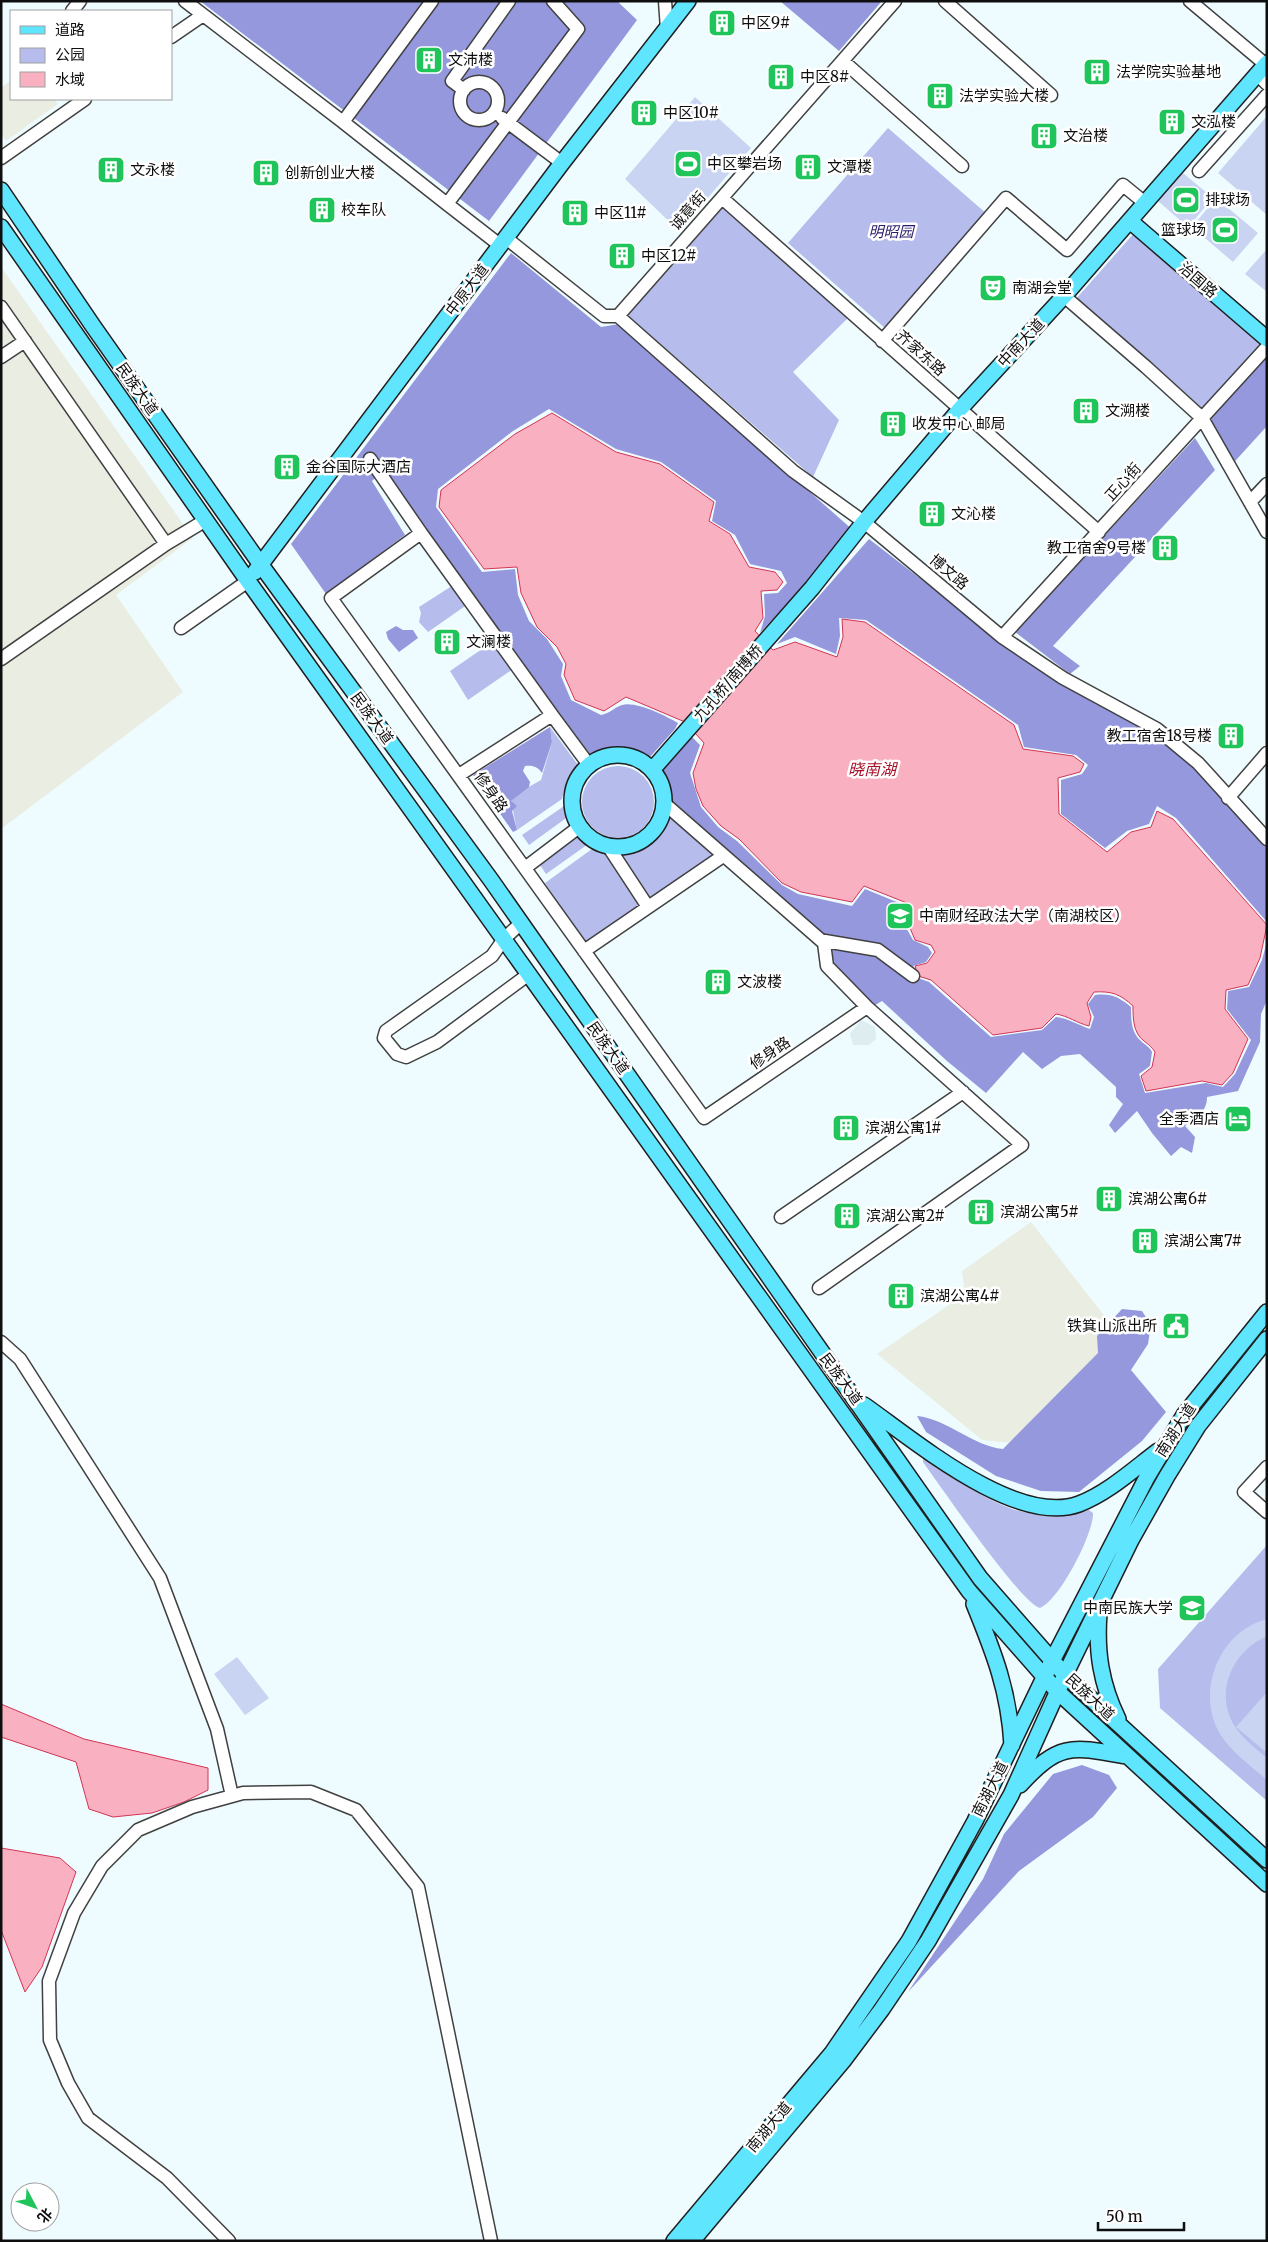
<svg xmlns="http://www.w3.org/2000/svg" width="1268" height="2242" font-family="Merriweather,'Noto Sans SC',serif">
<rect width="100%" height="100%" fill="#effcff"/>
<path fill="#eaede2" d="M11,80V99H54L58,104L6,141L1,134V88Z
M1,267L193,538L116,595L183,692L1,829Z
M1031,1222L1114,1328L1110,1349L1011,1443L982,1440L877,1354L965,1294L962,1271Z"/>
<path fill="#b6bceb" d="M888,128L995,221L894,336L788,243Z
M722,205L848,318L793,372L839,420L813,477L627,315Z
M1142,224L1267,338L1203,409L1076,299Z
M455,584L468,604L428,632L419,622L421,613L419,607Z
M493,639L513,669L468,700L450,671L485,647Z
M550,727L578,765L567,780L562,799L517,830L511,801L520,792L541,780L552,742Z
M582 802a36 36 0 1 1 72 0a36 36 0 1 1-72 0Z
M567,804L569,816L529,845L522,835Z
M670,815L717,856L649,902L620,855C644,853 664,839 670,815Z
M580,833L591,842L546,874L538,862Z
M592,849L608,854L642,906L586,945L545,883Z
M923,1457C959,1480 999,1513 1043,1515C1058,1516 1074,1513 1089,1510L1093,1513C1094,1533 1059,1601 1040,1608C1022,1605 939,1484 923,1462Z
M1267,1545V1801L1160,1708L1158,1669Z"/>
<path fill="#9598dd" d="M200,1H617L637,20L489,221Z
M780,1H882L839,51Z
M511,253L601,327L619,324L854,531L760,633L765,616L764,594L778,593L787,583L781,571L750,564L735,535L712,521L716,501L661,462L616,449L549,409L513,431L438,489L436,507L482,572L515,569L518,595L529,621L547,639L563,664L561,676L571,700L601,715C609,714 615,707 622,705C636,701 666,716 678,723L675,729L650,757C630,744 611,743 590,754L421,526L385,469L372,481L405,535L326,594L291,544Z
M1267,352V426L1227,470L1202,429Z
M1195,438L1215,470L1053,646L1080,666L1070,674L1015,632Z
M869,539L1005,644L1156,734L1195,767L1267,845V922L1176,818L1157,806L1149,824L1127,831L1105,848L1061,814V780L1082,774L1088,765L1076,755L1024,747L1018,725L866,620L839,618L840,636L836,654L795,637L777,644Z
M396,626L403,630H413L418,638L399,652L388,639L386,632Z
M550,727L552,742L542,773C538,767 533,765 525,766L523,771L530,782L529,787L511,801L517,806L512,811L517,830L513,832L473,775Z
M692,737L700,745L690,773L701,807L718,827L737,841L782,885L798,894L852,906L865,889L909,907L904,924L913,940L928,947L932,953L926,962L913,966L918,978L929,982L991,1037L1042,1030L1056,1017C1068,1018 1078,1025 1090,1029L1094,1017L1088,1004L1095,995C1111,993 1119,997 1131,1007C1131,1019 1131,1033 1141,1041C1146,1046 1149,1046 1152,1052L1150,1066L1139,1074L1145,1093L1206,1083L1223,1087L1235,1074L1251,1040L1227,1009L1228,991L1249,987L1262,960L1267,941V1000L1261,1014L1260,1042L1238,1091L1207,1097C1207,1112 1197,1117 1185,1126L1195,1137L1192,1153L1181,1147L1171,1156L1152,1133L1137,1111L1115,1133L1109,1125L1123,1104L1116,1097V1087L1080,1054L1061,1056L1042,1069L1023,1052L986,1093L947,1061L882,1001L872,1007L831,966L825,941L672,805L670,784L662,771Z
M1122,1309L1142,1311L1151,1325L1148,1344L1131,1370L1166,1412L1142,1441L1079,1492L1041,1491L996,1476L926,1432L917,1416C948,1419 972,1446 1003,1449L1098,1353L1097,1336Z
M1082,1765L1109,1775L1117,1788L1093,1817L1019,1871L908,1992L983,1879L1004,1834L1053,1774Z"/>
<path fill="#c9d3f2" d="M695,97L751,148L679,231L625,179Z
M1267,116V215L1218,173Z
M1183,173L1213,198L1188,227L1158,201Z
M1216,198L1258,233L1233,262L1192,227Z
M1267,249V292L1245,274Z
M1267,1619V1636C1233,1651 1214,1691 1234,1725C1242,1738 1255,1748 1267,1758V1780C1251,1766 1231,1752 1220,1734C1195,1692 1219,1631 1267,1619Z
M237,1657L269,1698L245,1715L214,1674Z
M1267,1692V1753L1236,1727Z"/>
<path fill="#ddedf0" d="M861,1020L875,1027L876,1039L869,1045H853L850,1034Z"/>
<path fill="#f9b1c1" stroke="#d33554" d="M552,413L616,452L660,464L714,502L709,521L730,534L749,567L775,572L783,582L777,590L761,591L763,618L755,631L773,650L795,642L837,657L843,637L842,619L865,622L1014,725L1023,749L1073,756L1084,764L1080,772L1058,778L1059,814L1107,852L1131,832L1151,827L1157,811L1173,819L1267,925L1260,958L1248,985L1226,990L1225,1009L1248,1039L1233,1073L1222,1085L1202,1081L1146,1091L1141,1076L1152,1067L1155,1052C1151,1046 1149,1045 1144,1041C1133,1033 1133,1018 1133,1006C1120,994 1112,991 1094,992L1087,1003L1091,1017L1089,1026C1077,1023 1068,1016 1056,1014L1042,1028L993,1035L931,980L918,976L915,966L927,963L935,952L931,945L915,940L908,923L912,905L864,886L852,902L801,892L782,883L739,839L721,826L703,806L696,789L693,773L704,743L685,722L626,697L604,711L575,700L564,675L566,664L557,647L537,627L521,593L517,567L484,569L439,507L441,490L515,434Z
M1,1704L84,1739L208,1768V1790L184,1802L152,1813L113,1817L89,1809L76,1762L1,1737Z
M1,1848L60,1858L76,1872L42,1967L25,1992L1,1930Z"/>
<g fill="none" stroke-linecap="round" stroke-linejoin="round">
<defs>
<path id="minor" d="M185,1L343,122
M432,1L343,122L447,204L578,29L553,1
M665,1L667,29
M945,1L1051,95
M1190,1L1265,64
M72,11L80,1
M171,37L203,15
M843,61L962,166
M1257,74L1267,84
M460 101a19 19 0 1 1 38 0a19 19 0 1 1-38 0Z
M464,90L452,81L509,1
M502,118L562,163
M1,158L85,99
M1199,171L1267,95
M722,198L1099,532
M447,204L501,246
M506,238L604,316H618L895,1
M1064,296L1146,367L1202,418L1267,532
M1,307L166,544
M618,316L793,471L864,522L1002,637L1063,678L1157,729L1198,763L1267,839
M882,341L1006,198L1067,250L1123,185L1145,203
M1,357L25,341
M370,459L421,533
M1250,502L1267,484
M181,628L248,581
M1002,637L1267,347
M1,659L166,544L206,520
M552,715L421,533L331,598L704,1118L867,1007
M459,775L552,715L589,765
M1228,798L1267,753
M665,804L824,943L827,966L867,1007L1022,1145L819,1288
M608,846L648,907
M525,868L579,827
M521,923L504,939L492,956L386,1031L384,1038L397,1054L406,1057L437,1042L529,974
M825,941L878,950L913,976
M584,951L723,856
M781,1217L963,1092
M1,1342L20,1359L160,1578L217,1729L232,1796
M1267,1467L1244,1492L1267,1512
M229,2241L167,2178L88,2118L68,2083L50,2040L49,1981L74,1913L102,1866L138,1830L192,1807L243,1793L311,1792L356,1810L418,1887L491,2241"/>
<path id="major" d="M1,190L93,326L261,565L491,880L980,1578L1065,1675L1267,1860
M1130,221L1267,339
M1,227L248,581L969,1591L1057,1691L1267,1884
M255,572L562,163L688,1
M572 801a46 46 0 1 1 92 0a46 46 0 1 1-92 0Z
M652,770L812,588L864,522L960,409L1064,296L1267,63
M864,1405C914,1440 1016,1527 1079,1504C1108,1493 1134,1469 1158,1451
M974,1604C994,1653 1009,1691 1012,1745
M1099,1613C1096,1652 1101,1684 1118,1719
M1020,1785C1059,1742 1072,1746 1126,1756
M674,2241L832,2053L909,1941L975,1821L1052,1661L1146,1479L1184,1415L1267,1312
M692,2241L843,2061L882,2009L928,1941L1011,1795L1065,1675L1131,1540L1167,1476L1198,1426L1267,1339"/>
</defs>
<use href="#minor" stroke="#414141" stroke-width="15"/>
<use href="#major" stroke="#1f1f1f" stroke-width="18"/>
<use href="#minor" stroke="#fff" stroke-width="12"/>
<use href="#major" stroke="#60e5fe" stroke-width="15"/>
</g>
<defs>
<symbol id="building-square" viewBox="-11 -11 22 22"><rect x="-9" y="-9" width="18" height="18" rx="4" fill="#1fc55a" stroke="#fff"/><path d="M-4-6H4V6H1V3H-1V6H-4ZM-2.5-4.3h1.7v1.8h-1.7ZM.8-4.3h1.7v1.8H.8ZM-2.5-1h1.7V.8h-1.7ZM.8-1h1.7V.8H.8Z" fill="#fff"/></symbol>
<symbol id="stadium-square" viewBox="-11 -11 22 22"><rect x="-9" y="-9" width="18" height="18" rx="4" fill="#1fc55a" stroke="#fff"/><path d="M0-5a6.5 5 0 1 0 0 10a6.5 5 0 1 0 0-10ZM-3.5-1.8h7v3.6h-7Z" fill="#fff"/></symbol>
<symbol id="theatre-square" viewBox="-11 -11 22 22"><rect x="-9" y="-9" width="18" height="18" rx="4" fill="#1fc55a" stroke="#fff"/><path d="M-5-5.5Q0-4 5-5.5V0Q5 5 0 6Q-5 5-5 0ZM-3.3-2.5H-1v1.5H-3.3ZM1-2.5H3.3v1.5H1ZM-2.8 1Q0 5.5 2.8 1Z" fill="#fff"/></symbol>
<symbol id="university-square" viewBox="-11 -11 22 22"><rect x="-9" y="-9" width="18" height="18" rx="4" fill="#1fc55a" stroke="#fff"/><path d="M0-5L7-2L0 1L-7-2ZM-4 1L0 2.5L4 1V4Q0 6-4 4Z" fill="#fff"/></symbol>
<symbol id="hotel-square" viewBox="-11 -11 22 22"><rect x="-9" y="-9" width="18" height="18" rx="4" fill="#1fc55a" stroke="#fff"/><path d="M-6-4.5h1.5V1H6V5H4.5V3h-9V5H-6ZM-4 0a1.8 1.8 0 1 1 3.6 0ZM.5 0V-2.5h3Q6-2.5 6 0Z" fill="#fff"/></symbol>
<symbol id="civic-square" viewBox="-11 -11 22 22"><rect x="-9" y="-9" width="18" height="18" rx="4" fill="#1fc55a" stroke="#fff"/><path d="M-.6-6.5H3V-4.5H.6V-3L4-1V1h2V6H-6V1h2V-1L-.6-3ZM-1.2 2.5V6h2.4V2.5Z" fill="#fff"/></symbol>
</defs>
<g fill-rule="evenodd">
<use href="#building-square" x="706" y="7" width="32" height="32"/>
<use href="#building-square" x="413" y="44" width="32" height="32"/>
<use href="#building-square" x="1081" y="56" width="32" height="32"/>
<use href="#building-square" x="765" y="61" width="32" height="32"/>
<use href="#building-square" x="924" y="80" width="32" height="32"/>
<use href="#building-square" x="628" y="97" width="32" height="32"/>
<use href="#building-square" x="1156" y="106" width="32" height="32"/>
<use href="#building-square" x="1028" y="120" width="32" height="32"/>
<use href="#stadium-square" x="672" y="148" width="32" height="32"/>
<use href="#building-square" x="792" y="151" width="32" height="32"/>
<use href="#building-square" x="95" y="154" width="32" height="32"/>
<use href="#building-square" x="250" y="157" width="32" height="32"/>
<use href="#stadium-square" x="1170" y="184" width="32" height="32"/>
<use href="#building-square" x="306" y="194" width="32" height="32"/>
<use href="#building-square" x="559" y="197" width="32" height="32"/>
<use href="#stadium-square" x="1209" y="214" width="32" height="32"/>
<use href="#building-square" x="606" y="240" width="32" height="32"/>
<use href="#theatre-square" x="977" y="272" width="32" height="32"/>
<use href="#building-square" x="1070" y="395" width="32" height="32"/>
<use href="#building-square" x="877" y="408" width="32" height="32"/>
<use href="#building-square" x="271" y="451" width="32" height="32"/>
<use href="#building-square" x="916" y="498" width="32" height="32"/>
<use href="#building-square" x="1149" y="532" width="32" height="32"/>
<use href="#building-square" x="431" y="626" width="32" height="32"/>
<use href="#building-square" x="1215" y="720" width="32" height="32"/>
<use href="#university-square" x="884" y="900" width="32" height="32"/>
<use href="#building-square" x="702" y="966" width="32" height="32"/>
<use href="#hotel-square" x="1222" y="1103" width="32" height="32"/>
<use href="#building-square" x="830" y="1112" width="32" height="32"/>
<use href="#building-square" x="1093" y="1183" width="32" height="32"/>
<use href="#building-square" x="965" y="1196" width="32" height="32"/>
<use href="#building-square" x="831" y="1200" width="32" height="32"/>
<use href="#building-square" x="1129" y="1225" width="32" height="32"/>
<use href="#building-square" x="885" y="1280" width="32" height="32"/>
<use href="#civic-square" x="1160" y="1310" width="32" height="32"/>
<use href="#university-square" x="1176" y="1592" width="32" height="32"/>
</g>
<g text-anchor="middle" stroke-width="5" stroke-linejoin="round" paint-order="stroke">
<g font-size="15" fill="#0e0e0e" stroke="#fff" text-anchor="start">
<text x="741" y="28">中区9#</text>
<text x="448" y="65">文沛楼</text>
<text x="1116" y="77">法学院实验基地</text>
<text x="800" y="82">中区8#</text>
<text x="959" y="101">法学实验大楼</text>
<text x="663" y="118">中区10#</text>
<text x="1191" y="127">文泓楼</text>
<text x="1063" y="141">文治楼</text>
<text x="707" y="169">中区攀岩场</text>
<text x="827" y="172">文潭楼</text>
<text x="130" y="175">文永楼</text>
<text x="285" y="178">创新创业大楼</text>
<text x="1205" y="205">排球场</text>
<text x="341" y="215">校车队</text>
<text x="594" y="218">中区11#</text>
<text x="1206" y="235" text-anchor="end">篮球场</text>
<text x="641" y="261">中区12#</text>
<text x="1012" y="293">南湖会堂</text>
<text x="1105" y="416">文溯楼</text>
<text x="912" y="429">收发中心 邮局</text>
<text x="306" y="472">金谷国际大酒店</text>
<text x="951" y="519">文沁楼</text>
<text x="1146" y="553" text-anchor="end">教工宿舍9号楼</text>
<text x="466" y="647">文澜楼</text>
<text x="1212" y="741" text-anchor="end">教工宿舍18号楼</text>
<text x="919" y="921">中南财经政法大学（南湖校区）</text>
<text x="737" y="987">文波楼</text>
<text x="1219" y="1124" text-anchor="end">全季酒店</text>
<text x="865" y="1133">滨湖公寓1#</text>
<text x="1128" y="1204">滨湖公寓6#</text>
<text x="1000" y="1217">滨湖公寓5#</text>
<text x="866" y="1221">滨湖公寓2#</text>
<text x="1164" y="1246">滨湖公寓7#</text>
<text x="920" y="1301">滨湖公寓4#</text>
<text x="1157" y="1331" text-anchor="end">铁箕山派出所</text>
<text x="1173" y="1613" text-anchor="end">中南民族大学</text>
</g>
<g font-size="15" fill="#0e0e0e" stroke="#fff">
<text transform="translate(688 211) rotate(-49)" y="5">诚意街</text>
<text transform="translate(1198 280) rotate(41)" y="5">治国路</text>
<text transform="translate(467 290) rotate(-53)" y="5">中原大道</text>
<text transform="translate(1021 343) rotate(-47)" y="5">中南大道</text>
<text transform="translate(921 353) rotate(42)" y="5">齐家东路</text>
<text transform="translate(137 389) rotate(55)" y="5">民族大道</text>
<text transform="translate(1123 482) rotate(-48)" y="5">正心街</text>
<text transform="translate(949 572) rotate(40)" y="5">博文路</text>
<text transform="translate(728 683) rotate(-49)" y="5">九孔桥/南博桥</text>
<text transform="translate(372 718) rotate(54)" y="5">民族大道</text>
<text transform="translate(491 792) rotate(55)" y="5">修身路</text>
<text transform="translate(608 1048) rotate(55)" y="5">民族大道</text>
<text transform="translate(770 1053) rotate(-34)" y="5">修身路</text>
<text transform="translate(841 1379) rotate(54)" y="5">民族大道</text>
<text transform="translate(1176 1430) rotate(-57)" y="5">南湖大道</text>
<text transform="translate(1090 1697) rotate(43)" y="5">民族大道</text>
<text transform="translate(990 1789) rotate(-63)" y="5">南湖大道</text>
<text transform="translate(769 2127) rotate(-50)" y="5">南湖大道</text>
</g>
<g font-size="15" font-style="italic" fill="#2a1b69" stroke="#fff">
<text x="891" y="237">明昭园</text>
</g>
<g font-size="16" font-style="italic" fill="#a61129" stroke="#fff">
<text x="872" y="775">晓南湖</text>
</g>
</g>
<rect width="1268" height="2242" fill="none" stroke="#0e0e0e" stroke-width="5"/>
<rect x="10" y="10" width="162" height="90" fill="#ffffff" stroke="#9f9f9f"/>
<rect x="20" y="26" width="25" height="8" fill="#60e5fe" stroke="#9f9f9f"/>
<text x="55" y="35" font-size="15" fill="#0e0e0e">道路</text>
<rect x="20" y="48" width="25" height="15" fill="#b6bceb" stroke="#9f9f9f"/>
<text x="55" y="60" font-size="15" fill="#0e0e0e">公园</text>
<rect x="20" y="72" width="25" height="15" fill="#f9b1c1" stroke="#9f9f9f"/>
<text x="55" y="85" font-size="15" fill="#0e0e0e">水域</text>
<g transform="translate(35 2207) rotate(131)"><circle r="24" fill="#ffffff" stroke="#9f9f9f"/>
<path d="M0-4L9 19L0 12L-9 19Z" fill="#1fc55a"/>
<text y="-8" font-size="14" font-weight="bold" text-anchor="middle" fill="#0e0e0e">北</text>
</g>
<path d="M1098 2222v8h86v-8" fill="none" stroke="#0e0e0e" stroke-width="2.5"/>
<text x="1106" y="2222" font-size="15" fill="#0e0e0e" stroke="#ffffff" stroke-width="4" paint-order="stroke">50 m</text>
</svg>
